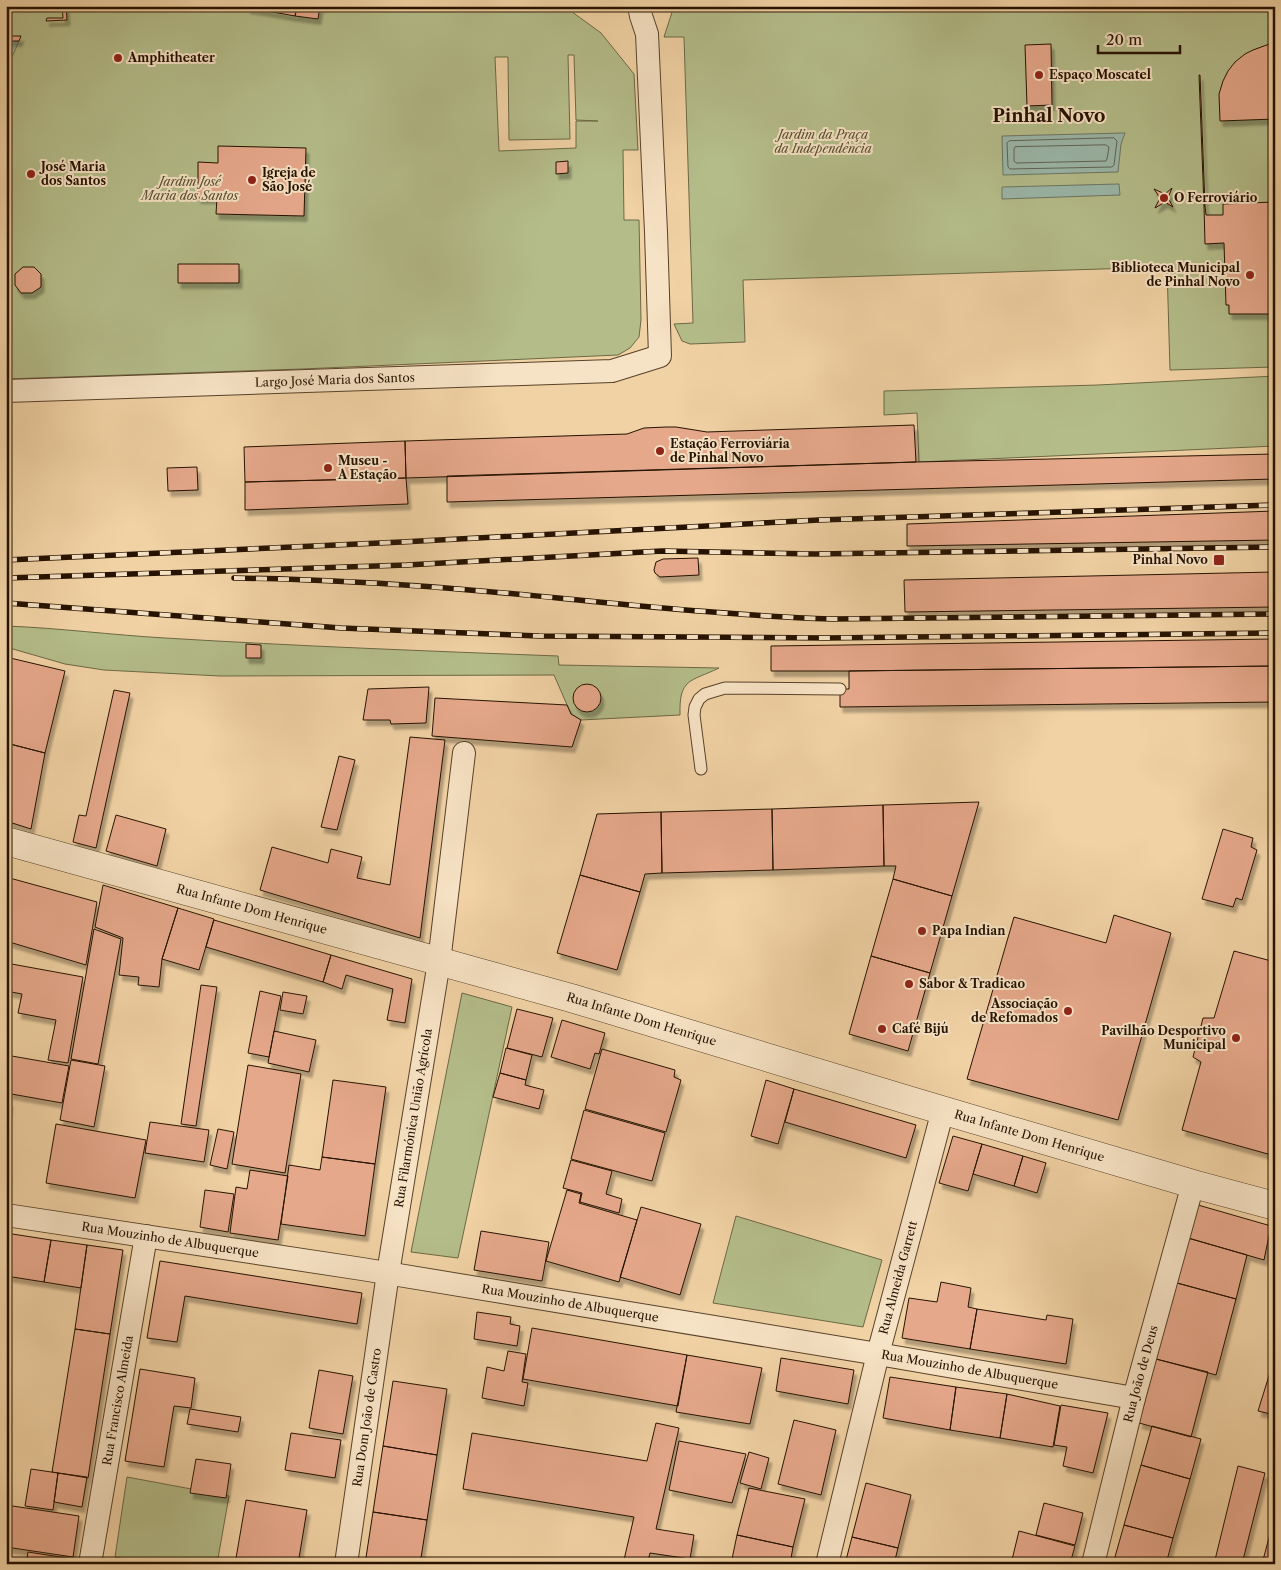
<svg xmlns="http://www.w3.org/2000/svg" width="1281" height="1570" font-family="'Libre Caslon Text',serif">
<defs>
<filter id="shadow"><feDropShadow dx="3" dy="5.5" stdDeviation="1" flood-color="#0004"/></filter>
</defs>
<rect width="100%" height="100%" fill="#f1d2a4"/>
<filter id="stains"><feTurbulence type="fractalNoise" baseFrequency=".004" numOctaves="4"/><feColorMatrix values="0 0 0 0 .2 0 0 0 0 .09 0 0 0 0 .02 0 0 0 .5 -.17"/></filter>
<radialGradient id="worn" r=".72"><stop offset=".6" stop-color="#630" stop-opacity="0"/><stop offset="1" stop-color="#630" stop-opacity=".3"/></radialGradient>
<path fill="#b4bd8a" stroke="#6c6845" fill-rule="evenodd" d="M6,6H564L601,33L634,74L638,150H623L624,220H639L641,320L639,337L630,348L618,355L302,369L6,379ZM568,55H574L576,120L598,121H576V148L499,151L495,57H508L509,140L570,139Z
M674,6H1275V367L1170,370L1167,267L743,280L745,342L690,344L682,341L674,324L693,323L684,37H664Z
M1275,376V446L919,462L917,413L884,415V391L1098,385Z
M6,626C59,628 112,635 165,638C296,646 427,651 558,656L559,665L719,668C690,682 679,678 680,715L581,720L571,714L554,675L220,676L104,670L65,664L6,647Z
M462,993L512,1007L458,1258L411,1252Z
M736,1216L882,1260L863,1327L713,1303Z
M127,1477L229,1496L217,1564H152L115,1557Z"/>
<path fill="#9bb7a9" stroke="#6c7565" d="M6,41H19L6,71Z
M1125,133L1121,144L1118,172L1003,175L1002,136Z
M1119,184L1120,195L1002,199V187Z"/>
<g fill="none" stroke-linecap="round" stroke-linejoin="round">
<path stroke="#606454" stroke-width="1" d="M1114,138L1117,141L1114,165L1112,167L1010,169L1008,167L1007,143L1009,141Z
M1106,145L1109,147L1107,159L1106,161L1016,163L1014,161V149L1015,147Z"/>
</g>
<path fill="#e6a88b" stroke="#251200" filter="url(#shadow)" d="M62,6H66L67,20L46,21L47,18H63Z
M247,6H267V11L247,8Z
M297,6H320L318,19L295,16Z
M267,7L296,12L295,16L267,11Z
M6,36H21L19,41H6Z
M1275,42V119L1220,121L1219,94L1223,81L1228,71L1235,62L1245,54L1253,50Z
M1051,44L1052,105L1027,106L1025,45Z
M1199,75H1200L1205,206H1204Z
M218,146L306,148L304,216L216,214L217,198H198V162L218,163Z
M568,161V173L556,174V162Z
M1172,188L1168,198L1173,207L1165,202L1155,208L1160,198L1154,189L1165,194Z
M1275,202V314H1229V305H1226L1224,243L1205,244L1204,206H1205L1206,215H1223V204Z
M178,264H239V283H178Z
M23,267H34L41,274V287L32,293H21L15,285V274Z
M914,425L916,462L406,478L405,441L627,434L644,428L666,427H676L707,432Z
M405,441L406,478L245,482L244,447Z
M1275,454V479L447,502V476L916,462Z
M197,467L198,490L168,491L167,468Z
M406,478L408,504L245,510V482Z
M1275,511V540L907,546V524Z
M698,558L699,575L660,577L655,573L654,570L656,562L663,559Z
M1275,572V607L905,612L904,580Z
M1275,639V666L849,671H771V646Z
M246,644L261,645V658H246Z
M6,657L65,671L45,753L6,743Z
M1275,666V702L840,707V689H849V671Z
M573 698a14 14 0 1 1 28 0a14 14 0 1 1-28 0Z
M429,687L426,723L391,724L390,720H363L368,689Z
M114,690L130,693L96,848L73,842L79,815L86,816Z
M435,698L567,705L571,714L581,720L572,747L432,736Z
M410,737L445,740L420,938L260,890L272,847L328,863L331,849L362,857L357,878L390,885Z
M6,743L45,753L31,829L6,821Z
M339,756L355,760L337,830L321,827Z
M979,802L952,896L893,879L896,866H884L883,805Z
M883,805L884,866L773,870L772,809Z
M772,809L773,870L662,873L661,812Z
M661,812L662,873L645,874L640,892L580,875L597,814Z
M116,815L166,829L157,866L106,851Z
M1223,829L1253,838L1251,847L1257,850L1242,900L1236,898L1233,907L1202,899Z
M580,875L640,892L617,970L557,953Z
M6,877L97,902L86,965L6,941Z
M893,879L952,896L930,973L871,956Z
M103,885L178,908L162,959L159,987L138,985L139,977L119,975L123,938L95,927Z
M178,908L214,919L199,970L162,959Z
M1114,915L1171,933L1118,1120L967,1079L1014,917L1106,943Z
M214,920L331,955L323,982L206,947Z
M94,929L121,939L98,1064L71,1059Z
M1234,951L1275,962V1156L1182,1130L1201,1062L1193,1057L1203,1018H1214Z
M331,955L412,979L405,1023L387,1020L393,989L346,975L342,989L323,982Z
M871,956L930,973L908,1051L849,1034Z
M6,963L83,977L68,1063L48,1060L56,1020L18,1013L22,994L6,991Z
M201,985L217,987L196,1126L181,1124Z
M260,991L281,996L269,1057L248,1053Z
M283,992L307,996L303,1014L280,1010Z
M517,1009L553,1018L542,1057L507,1048Z
M562,1020L605,1033L599,1054L595,1053L590,1069L551,1057Z
M274,1031L316,1040L309,1072L268,1063Z
M506,1048L532,1055L526,1080L500,1073Z
M602,1049L675,1070L674,1077L681,1080L666,1132L585,1109Z
M6,1055L69,1066L62,1103L6,1093Z
M71,1060L105,1066L94,1127L60,1120Z
M248,1065L301,1074L285,1173L232,1164Z
M500,1073L526,1080L525,1085L544,1090L539,1109L493,1097Z
M333,1080L386,1087L375,1164L322,1157Z
M766,1080L794,1089L778,1144L751,1136Z
M794,1089L916,1125L906,1158L785,1122Z
M6,1102H10L6,1124Z
M584,1110L665,1133L652,1181L571,1159Z
M150,1122L209,1130L204,1162L145,1153Z
M56,1124L146,1140L135,1198L46,1183Z
M218,1129L234,1132L227,1169L210,1165Z
M953,1136L982,1144L968,1191L939,1183Z
M982,1144L1023,1156L1014,1186L973,1174Z
M1023,1156L1046,1163L1037,1193L1014,1186Z
M322,1157L375,1164L365,1236L281,1224L289,1165L320,1170Z
M571,1160L612,1171L606,1194L622,1199L619,1213L580,1202L582,1193L563,1188Z
M250,1170L288,1176L278,1240L230,1233L236,1187L247,1189Z
M205,1190L234,1194L228,1232L200,1227Z
M567,1190L581,1194L579,1203L637,1220L619,1282L546,1261Z
M1198,1205L1271,1226L1264,1260L1188,1238Z
M641,1207L701,1224L680,1295L620,1277Z
M481,1231L549,1242L542,1281L474,1270Z
M6,1233L51,1240L44,1282L6,1276Z
M1188,1238L1247,1255L1236,1299L1177,1283Z
M51,1240L87,1245L81,1288L44,1282Z
M87,1245L123,1250L110,1334L75,1329Z
M160,1261L362,1293L357,1324L185,1296L177,1342L147,1338Z
M941,1282L971,1288L968,1307L977,1309L970,1349L902,1338L909,1298L937,1302Z
M1177,1283L1236,1299L1216,1375L1156,1359Z
M977,1309L1046,1320L1047,1315L1073,1319L1066,1364L970,1349Z
M477,1312L511,1317L510,1324L520,1326L517,1346L474,1339Z
M532,1328L687,1355L678,1406L523,1379Z
M75,1329L110,1334L88,1478L52,1472Z
M508,1351L526,1354L522,1382L528,1383L524,1406L482,1398L487,1367L504,1371Z
M687,1355L762,1368L750,1424L676,1412Z
M781,1358L854,1370L848,1404L776,1391Z
M1156,1359L1208,1372L1191,1437L1139,1423Z
M1272,1366H1275V1415L1258,1411Z
M140,1369L195,1378L191,1408L174,1406L164,1467L125,1461Z
M319,1370L353,1376L343,1434L309,1428Z
M890,1377L956,1387L950,1430L883,1418Z
M393,1381L447,1389L437,1455L383,1446Z
M956,1387L1007,1394L1000,1438L950,1430Z
M1007,1394L1060,1406L1053,1447L1000,1438Z
M1061,1405L1108,1413L1093,1473L1063,1466L1067,1447L1054,1445Z
M190,1409L241,1417L238,1432L187,1424Z
M794,1420L836,1430L821,1495L778,1484Z
M656,1423L679,1428L656,1529L694,1535L690,1559L650,1553L647,1564H623L634,1517L463,1489L472,1433L647,1461Z
M1152,1426L1201,1439L1190,1479L1141,1465Z
M291,1433L341,1440L335,1478L285,1470Z
M1275,1440V1462L1269,1461Z
M679,1441L746,1454L732,1503L669,1490Z
M383,1446L437,1455L427,1520L373,1512Z
M749,1452L769,1458L761,1489L740,1483Z
M196,1459L231,1464L226,1498L190,1493Z
M1141,1465L1190,1479L1173,1538L1124,1525Z
M1238,1466L1265,1473L1242,1564H1231L1215,1560Z
M31,1469L58,1473L53,1510L25,1506Z
M58,1473L87,1477L82,1507L54,1502Z
M866,1483L911,1495L898,1548L852,1537Z
M749,1488L805,1499L793,1547L737,1535Z
M246,1500L307,1510L298,1564H235Z
M1044,1503L1083,1513L1075,1545L1036,1535Z
M6,1505L79,1516L73,1557L6,1547Z
M373,1512L427,1520L420,1564H365Z
M1275,1515V1564H1262Z
M1124,1525L1173,1538L1166,1564H1113Z
M1019,1531L1075,1546L1070,1564H1011Z
M737,1535L793,1547L790,1564H731Z
M852,1537L898,1548L894,1564H845Z
M28,1552L73,1559L72,1564H26Z
M104,1561L124,1564H104Z
M450,1561L468,1564H449Z"/>
<g fill="none" stroke-linecap="round" stroke-linejoin="round">
<defs>
<path id="service" d="M701,769L694,715L695,707L699,699L705,694L725,688L840,689"/>
<g id="minor">
<path id="s1" d="M6,391L612,371L660,356L656,232L647,34L641,16L639,6"/>
<path id="s2" d="M6,1215L362,1269L878,1354L1134,1398"/>
<path id="s3" d="M90,1564L146,1236"/>
<path id="s4" d="M346,1564L388,1273L439,962L464,753"/>
<path id="s5" d="M827,1564L878,1354L943,1110"/>
<path id="s6" d="M1093,1564L1134,1398L1193,1184"/>
</g>
<g id="tertiary">
<path id="s7" d="M6,841L571,998L911,1101L1193,1184L1275,1206"/>
</g>
</defs>
<use href="#service" stroke="#584229" stroke-width="13"/>
<use href="#minor" stroke="#584229" stroke-width="24"/>
<use href="#tertiary" stroke="#584229" stroke-width="29"/>
<use href="#service" stroke="#f6e2c4" stroke-width="11"/>
<use href="#minor" stroke="#f6e2c4" stroke-width="22"/>
<use href="#tertiary" stroke="#f6e2c4" stroke-width="28"/>
<defs>
<path id="rail" d="M6,560L402,542L819,520L1275,505
M6,578L407,565L662,551L815,554L1275,547
M234,578C309,579 383,583 458,589C582,599 706,615 832,619L1275,614
M6,603L341,628L539,636L826,638L1275,633"/>
</defs>
<use href="#rail" stroke="#251200" stroke-width="5.5"/>
<use href="#rail" stroke="#f6e2c4" stroke-width="4" stroke-dasharray="11" stroke-linecap="butt"/>
</g>
<g fill="#8f2418" stroke="#f6e2c4" stroke-width="2">
<circle cx="118" cy="58" r="5"/>
<circle cx="1039" cy="75" r="5"/>
<circle cx="31" cy="174" r="5"/>
<circle cx="252" cy="180" r="5"/>
<circle cx="1164" cy="198" r="5"/>
<circle cx="1250" cy="275" r="5"/>
<circle cx="660" cy="451" r="5"/>
<circle cx="328" cy="468" r="5"/>
<rect x="1213" y="554" width="12" height="12" rx="2.5"/>
<circle cx="922" cy="931" r="5"/>
<circle cx="909" cy="984" r="5"/>
<circle cx="1068" cy="1011" r="5"/>
<circle cx="882" cy="1029" r="5"/>
<circle cx="1236" cy="1038" r="5"/>
</g>
<g text-anchor="middle" stroke-width="4" stroke-linejoin="round" paint-order="stroke">
<g font-size="12" font-weight="bold" fill="#251200" stroke="#f6e2c4" text-anchor="start">
<text x="128" y="62">Amphitheater</text>
<text x="1049" y="79">Espaço Moscatel</text>
<text x="41" y="171">José Maria<tspan x="41" dy="14">dos Santos</tspan></text>
<text x="262" y="177">Igreja de<tspan x="262" dy="14">São José</tspan></text>
<text x="1174" y="202">O Ferroviário</text>
<text x="1240" y="272" text-anchor="end">Biblioteca Municipal<tspan x="1240" dy="14">de Pinhal Novo</tspan></text>
<text x="670" y="448">Estação Ferroviária<tspan x="670" dy="14">de Pinhal Novo</tspan></text>
<text x="338" y="465">Museu -<tspan x="338" dy="14">A Estação</tspan></text>
<text x="1208" y="564" text-anchor="end">Pinhal Novo</text>
<text x="932" y="935">Papa Indian</text>
<text x="919" y="988">Sabor &amp; Tradicao</text>
<text x="1058" y="1008" text-anchor="end">Associação<tspan x="1058" dy="14">de Refomados</tspan></text>
<text x="892" y="1033">Café Bijú</text>
<text x="1226" y="1035" text-anchor="end">Pavilhão Desportivo<tspan x="1226" dy="14">Municipal</tspan></text>
</g>
<g font-size="12" font-style="italic" fill="#574e30" stroke="#f6e2c4">
<text x="823" y="139">Jardim da Praça<tspan x="823" dy="14">da Independência</tspan></text>
<text x="190" y="186">Jardim José<tspan x="190" dy="14">Maria dos Santos</tspan></text>
</g>
<g font-size="12" fill="#251200" stroke="#f6e2c4">
<text dy="4" stroke="none"><textPath href="#s1" startOffset="329">Largo José Maria dos Santos</textPath></text>
<text dy="4" stroke="none"><textPath href="#s7" startOffset="255">Rua Infante Dom Henrique</textPath></text>
<text dy="4" stroke="none"><textPath href="#s7" startOffset="660">Rua Infante Dom Henrique</textPath></text>
<text dy="4" stroke="none"><textPath href="#s4" startOffset="451">Rua Filarmónica União Agrícola</textPath></text>
<text dy="4" stroke="none"><textPath href="#s7" startOffset="1065">Rua Infante Dom Henrique</textPath></text>
<text dy="4" stroke="none"><textPath href="#s2" startOffset="166">Rua Mouzinho de Albuquerque</textPath></text>
<text dy="4" stroke="none"><textPath href="#s5" startOffset="295">Rua Almeida Garrett</textPath></text>
<text dy="4" stroke="none"><textPath href="#s2" startOffset="571">Rua Mouzinho de Albuquerque</textPath></text>
<text dy="4" stroke="none"><textPath href="#s2" startOffset="976">Rua Mouzinho de Albuquerque</textPath></text>
<text dy="4" stroke="none"><textPath href="#s6" startOffset="196">Rua João de Deus</textPath></text>
<text dy="4" stroke="none"><textPath href="#s3" startOffset="166">Rua Francisco Almeida</textPath></text>
<text dy="4" stroke="none"><textPath href="#s4" startOffset="148">Rua Dom João de Castro</textPath></text>
</g>
<g font-size="18" font-weight="bold" fill="#251200" stroke="#f6e2c4">
<text x="1049" y="122">Pinhal Novo</text>
</g>
</g>
<rect width="1281" height="1570" fill="none" stroke="#f1d2a4" stroke-width="25"/>
<rect x="8" y="8" width="1266" height="1555" fill="none" stroke="#251200" stroke-width="2.5"/>
<rect x="12" y="12" width="1256" height="1545" fill="none" stroke="#251200"/>
<path d="M1098 45v8h82v-8" fill="none" stroke="#251200" stroke-width="2.5"/>
<text x="1106" y="45" font-size="15" fill="#251200" stroke="#f6e2c4" stroke-width="4" paint-order="stroke">20 m</text>
<rect width="100%" height="100%" filter="url(#stains)"/>
<rect width="100%" height="100%" fill="url(#worn)"/>
</svg>
